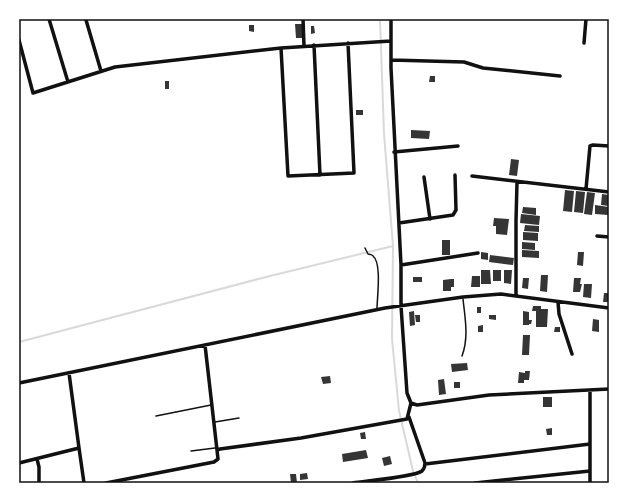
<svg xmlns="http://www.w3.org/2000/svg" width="628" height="502" font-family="'Alegreya Sans',sans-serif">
<rect width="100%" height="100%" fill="#fff"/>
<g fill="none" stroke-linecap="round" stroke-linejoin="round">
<path stroke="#d9d9d9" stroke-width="2" d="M380,19L384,134L393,246L392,339L399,411L413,471L418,483
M19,342L266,277L393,246"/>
</g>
<path fill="#353535" d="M295,24H302L303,38H296Z
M249,25H254V32L249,31Z
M311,26H314L315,33L311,34Z
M430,76H435V82H429Z
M165,81H169V89H165Z
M356,110H363V115H356Z
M411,130L430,131L429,139L411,138Z
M511,159L519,160L517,176L509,175Z
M565,190L574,191L572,212L563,211Z
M576,191L585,192L583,213L574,212Z
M587,192L595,193L592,215L584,214Z
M602,194L609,195V206L601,205Z
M595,205L609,207L608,215L595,214Z
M523,207L536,208V215L522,213Z
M521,214L540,216L539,225L520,223Z
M494,218L509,219L507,235L496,234V226H493Z
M525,225L539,226V232L524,231Z
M523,232L538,233V241L523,240Z
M442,240H450V255H442Z
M522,242L535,243V250L522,249Z
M522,250L539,251V258L522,257Z
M481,252L488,253V260L481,259Z
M578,252H584L583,266L577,265Z
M490,255L514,258L513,265L489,262Z
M481,270H490L491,284H481Z
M493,270H501V281H493Z
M504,270H512L511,284L504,283Z
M541,275H548L547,292L540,291Z
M472,276H480V287H471Z
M413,277H422V282H413Z
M523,278H529L528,289L522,288Z
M574,278H581L580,284H582L580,292H573Z
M451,279H454V287H451V291H443V280Z
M584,284H592L591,298L583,297Z
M604,293H609V302H603Z
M533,306H541V309H548L547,327H536V311H532Z
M477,307H481V313H477Z
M414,311L415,325L410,326L409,312Z
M523,311L529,312V320H532L531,324H529V325H523Z
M415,315H420V322H416Z
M489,315H496V320L489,319Z
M593,319L599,320V332L592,331Z
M483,325V332H478V326Z
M555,327H560V332H554Z
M523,335H530L529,355H522Z
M467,363L468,370L452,372L451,364Z
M525,371H530L529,380H524V383H518L519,372L525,373Z
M330,376L331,383L323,384L321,377Z
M444,379L446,394L439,395L438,380Z
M454,382H460V388H454Z
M543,397H552V407H543Z
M552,428V435H547L546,429Z
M365,432L366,439H361L360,433Z
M366,450L368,458L343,462L342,454Z
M390,456L392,464L384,466L382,458Z
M307,473L308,479L300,480V474Z
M290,474H296L297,483H291Z"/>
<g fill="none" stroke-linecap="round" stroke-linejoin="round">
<path stroke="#111" stroke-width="1.5" d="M365,248L368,254C369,254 373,255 373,256C382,263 377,298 377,309
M462,356C469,337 465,318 463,299
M156,416L211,405
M215,422L239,418
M191,451L215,448"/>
<path stroke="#111" stroke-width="3.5" d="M49,19L68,82
M303,19L304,46
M391,19V68L401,265V306L407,393L411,403L417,405L489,395L609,389
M86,20L101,71
M19,40L33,93L115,67L281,48L391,41
M584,43L586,19
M314,45L320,175
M281,48L288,176L354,173L348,43
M391,60L464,62L483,68L560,76
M394,152L458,146
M472,176L609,192
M424,177L430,219
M586,189L590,146L593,145L609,146
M399,223L453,215L456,210L455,175
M597,236L609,237
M401,265L478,253
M516,296V221L517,182
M558,302L559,314L572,354
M205,345L217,450
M19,383L385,308L463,297L501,294L609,308
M590,390V483
M79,448L84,483
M37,459L39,467V483
M19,463L79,448L69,373
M425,464L590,444
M106,483L214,462L218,459L217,450L220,449L301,438L407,419L411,403
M353,483C365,481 414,477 422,471C425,468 425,466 425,463L409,417
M475,483L590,471"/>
</g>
<rect width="628" height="502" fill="none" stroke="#ffffff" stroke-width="40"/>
<rect x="20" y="20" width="588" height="462" fill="none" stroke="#111" stroke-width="1.5"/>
</svg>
